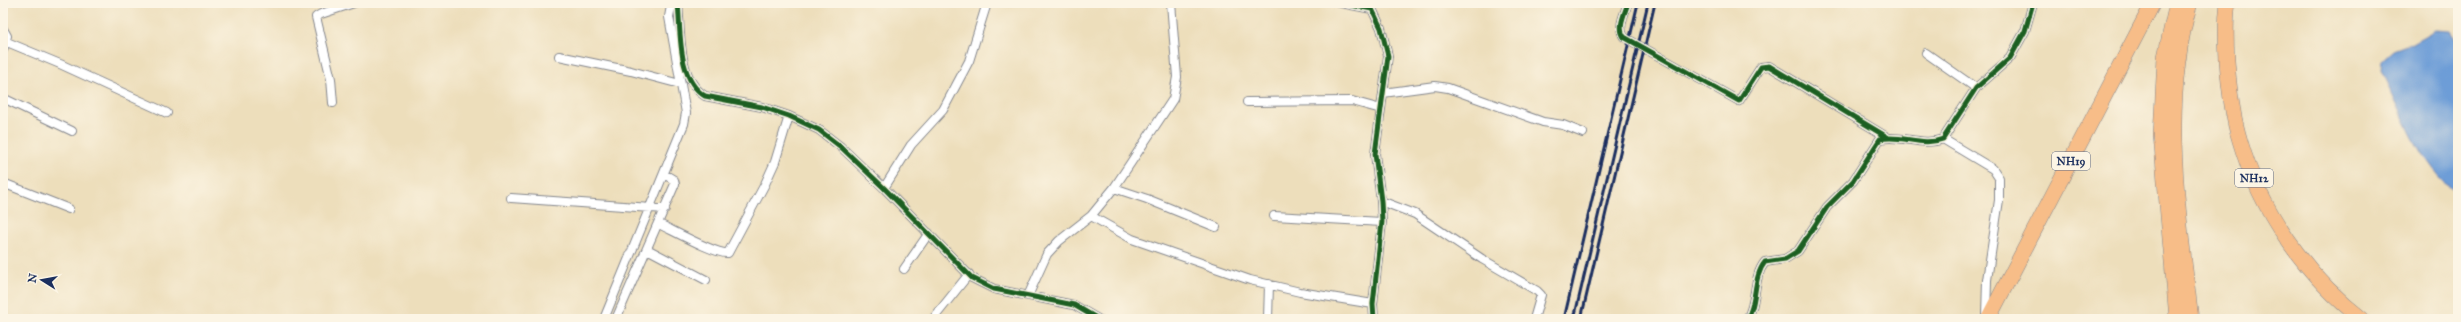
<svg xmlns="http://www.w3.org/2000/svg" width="2461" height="322" font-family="'IM FELL Great Primer',serif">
<rect width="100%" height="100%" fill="#fcf5e5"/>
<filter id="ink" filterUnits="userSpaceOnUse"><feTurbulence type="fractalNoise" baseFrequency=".025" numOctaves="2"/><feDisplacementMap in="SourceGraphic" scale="8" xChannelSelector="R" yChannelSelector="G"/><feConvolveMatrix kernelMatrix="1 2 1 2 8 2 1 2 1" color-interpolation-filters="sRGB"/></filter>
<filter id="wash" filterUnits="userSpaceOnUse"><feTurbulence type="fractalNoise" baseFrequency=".012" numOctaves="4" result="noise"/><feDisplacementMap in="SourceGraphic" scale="16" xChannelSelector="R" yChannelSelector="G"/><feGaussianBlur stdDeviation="0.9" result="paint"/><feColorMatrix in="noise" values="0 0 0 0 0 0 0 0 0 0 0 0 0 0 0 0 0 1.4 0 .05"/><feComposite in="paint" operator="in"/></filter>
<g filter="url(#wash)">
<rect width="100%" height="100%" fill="#eddebb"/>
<path fill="#6d9dd7" stroke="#44669a" d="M2435,30L2450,31L2458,43V193C2419,168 2402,110 2381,70L2382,60L2393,50L2412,43Z"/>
</g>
<g filter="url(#ink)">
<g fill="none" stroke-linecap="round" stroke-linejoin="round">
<defs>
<path id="street" d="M678,3C681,32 677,79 705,96L762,107L789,116L819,130L841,147L884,188L972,278L994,289L1074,305L1098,319
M1341,3L1372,9L1381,28L1388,56L1375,154L1381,201L1382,222L1373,304L1374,319
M1628,3C1625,13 1617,27 1624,37L1739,101L1761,67L1769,66L1887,137
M3,29L7,36L3,50
M7,42L60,64L167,113
M1926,53L1976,88
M559,56L631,71L680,84
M1383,93L1435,86L1448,88L1543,122L1563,125L1583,133
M3,98L72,131
M1247,102L1352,101L1381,109
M333,103L331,79L316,17L321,14L354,3
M1943,139L1993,169L1999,178V200L1987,280L1986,316
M3,183L69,209
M884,188L911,145L943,110L969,61L987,3
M1114,188L1147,199L1216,227
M511,198L665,209
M1381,201L1415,214L1482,259L1537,291L1541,295L1534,319
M1091,216L1132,239L1250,280L1300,292L1373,304
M1274,216L1382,222
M659,224C672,230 717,255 728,253L765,184L775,162L789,116
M647,249L706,280
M904,269L929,233
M1028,296L1047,254L1059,241L1091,216L1114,188L1173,99L1177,77L1171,3
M604,319L684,124L686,113L669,17L671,6L674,3
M616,319L675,184L674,180L664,174
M933,319L969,274
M1268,319L1269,284
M1747,319C1758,302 1752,278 1765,262L1785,259L1798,251L1827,207L1853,181L1880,139C1901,134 1922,147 1943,139L1976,88L2010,58L2025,31L2033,3"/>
<path id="highway" d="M2190,3C2160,106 2179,215 2191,319
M2228,3C2225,22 2226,42 2227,61C2229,88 2232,115 2240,141C2260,210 2306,276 2362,319
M1988,319L2153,3
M2177,319L2161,135L2165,57L2177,3"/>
</defs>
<use href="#street" stroke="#84868c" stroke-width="10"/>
<use href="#highway" stroke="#84868c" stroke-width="16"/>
<use href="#street" stroke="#fff" stroke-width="8"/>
<use href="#highway" stroke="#f7bd88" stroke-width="15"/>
<path stroke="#1b2f5e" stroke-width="3" d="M1564,319L1638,3
M1574,319L1648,3
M1581,319L1655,3"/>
<defs>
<path id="cycleway" d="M678,3C681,32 677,79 705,96L762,107L789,116L819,130L841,147L884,188L972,278L994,289L1074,305L1098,319
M1341,3L1372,9L1381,28L1388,56L1375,154L1381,201L1382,222L1373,304L1374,319
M1628,3C1625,13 1617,27 1624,37L1739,101L1761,67L1769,66L1887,137
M1747,319C1758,302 1752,278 1765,262L1785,259L1798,251L1827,207L1853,181L1880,139C1901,134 1922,147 1943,139L1976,88L2010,58L2025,31L2033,3"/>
</defs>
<use href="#cycleway" stroke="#fcf5e5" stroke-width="8"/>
<use href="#cycleway" stroke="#1b5e20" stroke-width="5"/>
</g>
</g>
<g text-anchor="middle" stroke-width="4" stroke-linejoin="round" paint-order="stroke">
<g fill="#fcf5e5" stroke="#5e6a86" stroke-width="1">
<rect x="2052" y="152" width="38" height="18" rx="3"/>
<rect x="2235" y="169" width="38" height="18" rx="3"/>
</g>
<g font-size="11" font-weight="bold" fill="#1b2f5e">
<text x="2071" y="165">NH19</text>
<text x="2254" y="182">NH12</text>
</g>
</g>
<rect width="2461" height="322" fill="none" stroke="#fcf5e5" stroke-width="16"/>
<g transform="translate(42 280) rotate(281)" stroke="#fcf5e5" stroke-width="3" paint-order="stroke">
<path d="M0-3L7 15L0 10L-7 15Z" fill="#1b2f5e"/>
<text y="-6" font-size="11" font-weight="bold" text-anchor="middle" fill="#1b2f5e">N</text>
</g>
</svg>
